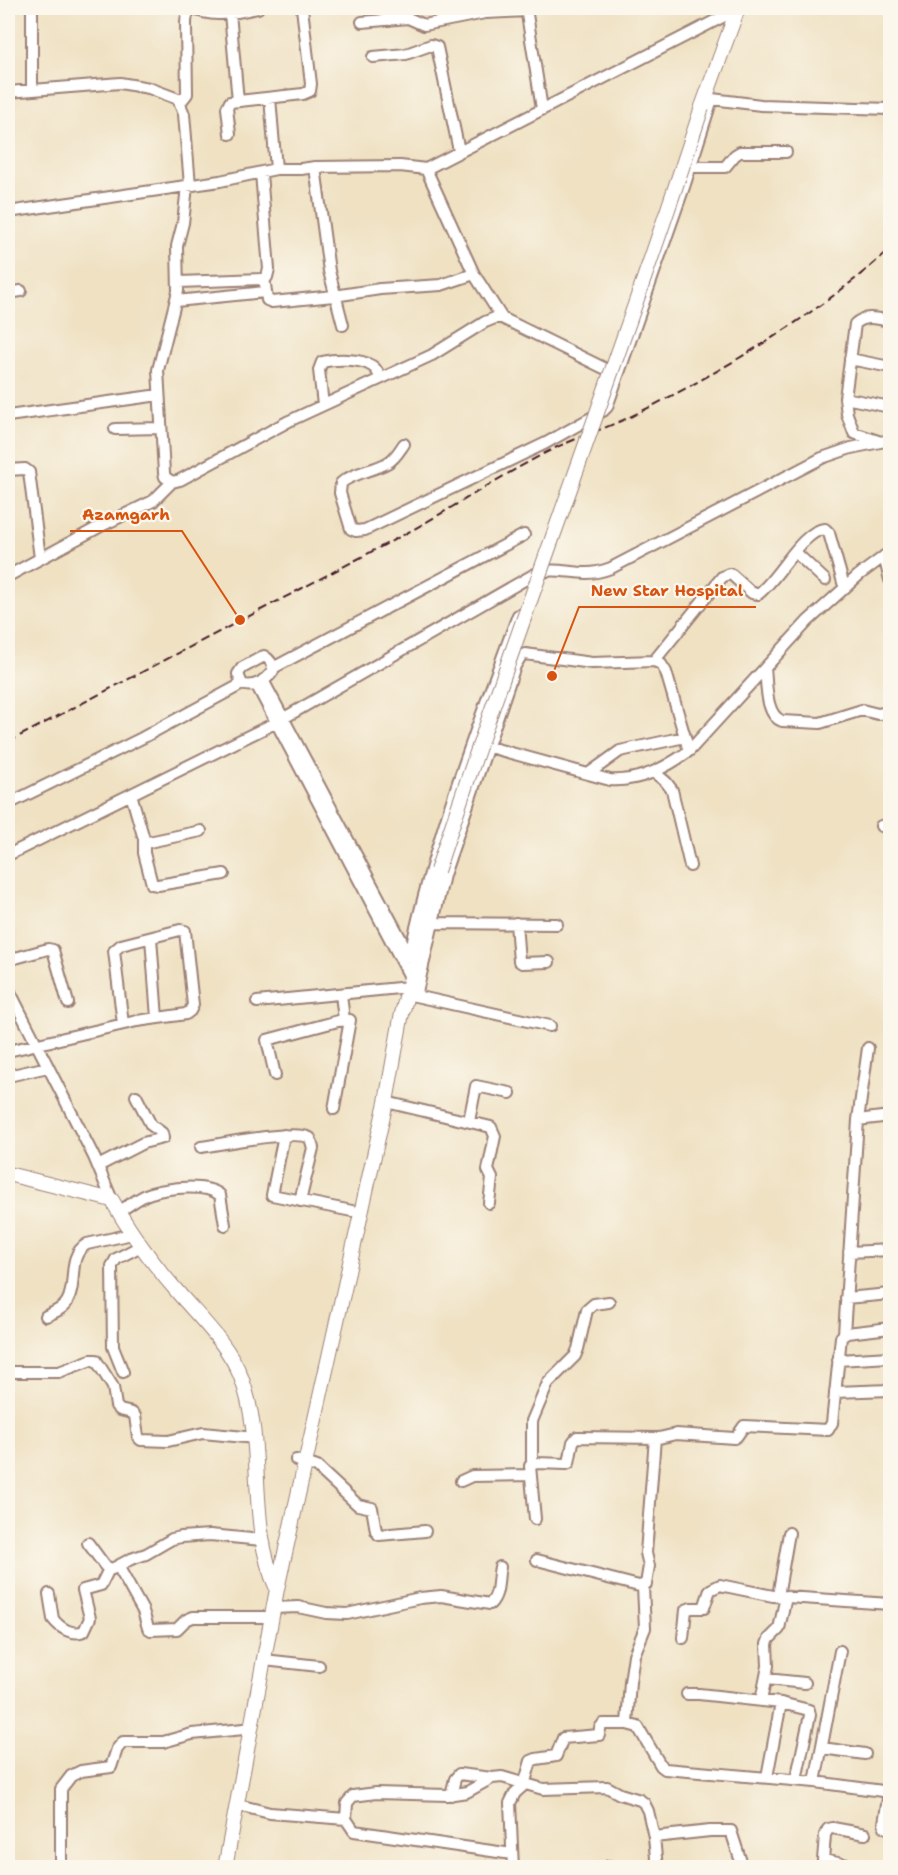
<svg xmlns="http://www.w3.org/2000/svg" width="898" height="1875" font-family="'Shantell Sans',sans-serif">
<rect width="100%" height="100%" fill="#fbf7ec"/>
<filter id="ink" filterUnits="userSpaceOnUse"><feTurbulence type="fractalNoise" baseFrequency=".0167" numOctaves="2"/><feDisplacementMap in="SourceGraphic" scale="12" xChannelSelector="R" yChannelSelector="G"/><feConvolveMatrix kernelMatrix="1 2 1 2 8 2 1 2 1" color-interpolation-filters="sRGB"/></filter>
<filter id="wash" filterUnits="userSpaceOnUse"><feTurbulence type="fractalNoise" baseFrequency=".008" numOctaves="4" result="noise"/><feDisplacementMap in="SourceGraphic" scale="24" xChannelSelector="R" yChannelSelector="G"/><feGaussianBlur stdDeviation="1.35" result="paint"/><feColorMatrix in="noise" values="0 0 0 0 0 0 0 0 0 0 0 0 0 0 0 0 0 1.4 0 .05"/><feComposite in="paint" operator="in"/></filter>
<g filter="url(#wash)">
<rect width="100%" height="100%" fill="#efe1c2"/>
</g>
<g filter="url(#ink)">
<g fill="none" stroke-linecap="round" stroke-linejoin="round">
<defs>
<path id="minor" d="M388,8L390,20
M526,8L542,109
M230,13L238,101
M362,22L408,18L424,25L485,13L526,11
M373,57L406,54L431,45L437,47L459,151
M32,90V8
M8,92L120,83L149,88L178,99L184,114L190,185
M706,96L712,99L761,105L890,109
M270,98L276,169
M180,103L187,94L186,24C186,17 187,13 192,8C214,19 235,12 258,8
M230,134L227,108L230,102L303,94L310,91L311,84L302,8
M315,167L329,271L343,325
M691,167H725L735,155L740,152H786
M261,173L269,269L267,277L264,281
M187,186L183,223L177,246L178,291L158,370L164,473L165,477L172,482L180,480L289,421L432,355L485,322L495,318H502L618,375
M8,212L220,181L276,169H301L315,167L400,166L426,169
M179,282L262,279L265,284L267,300L272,302L334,296L380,289L441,285L474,274
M8,293L21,291
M176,301L265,292
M502,318L474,274L426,169L738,9
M850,359L890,367
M845,398L890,407
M323,405L319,370L322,362C334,359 360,358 372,366C376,368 378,373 381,378
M8,416L159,395
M115,429L161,428
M878,441L854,433L847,414L845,398L855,324C866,314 878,319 890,321
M404,444C399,451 395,459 387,463C373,471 354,472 341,483L340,493L351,529L356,531L365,530L546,443L603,411L607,407L685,184L712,99
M8,470L25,469L29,472L40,558
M795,552L825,580
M884,556L890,580
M8,576L99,527L153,501L172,482
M264,656C271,660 273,664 273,671C267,680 253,689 242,684L238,674L242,668Z
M654,661L722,577L729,574L732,575L752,593L758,594C777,581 802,530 825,529L829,533L844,586
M273,668L524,535
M765,668C767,684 765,715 782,721L820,723L862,710L878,714L890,712
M263,680L411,958
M256,684L411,979
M489,747L610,780C639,782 666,768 689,751L808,621L859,575L890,552
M654,772L666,782L672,790L690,866
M588,774L620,751L685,737
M131,794L144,839V853L152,884L158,885L224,874
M8,804L142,738L242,684
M881,826L890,824
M144,843L201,831
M8,855L277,722L533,575C552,566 567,573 587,573C595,573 603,571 611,568L822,458L851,448L890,440
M432,923L557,924
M516,923L519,961L522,963L549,962
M151,938L157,1018
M410,954C435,837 477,726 518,615
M8,960L48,949L53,950L68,1003
M8,988L94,1157L112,1200
M341,994L344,1020
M411,995L550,1026
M416,996L444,875L515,666L521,656L525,654L592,663L654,661L661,664L666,672L689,751
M257,1002L409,987
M8,1051L137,1021L186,1014L190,1011L193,1005L185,931L180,930L121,945L114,951L123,1024
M275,1075L267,1040L338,1021L350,1020L334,1109
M8,1076L48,1067
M386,1102L491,1127L495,1136L488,1170L492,1178L489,1203
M858,1120L890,1116
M469,1121L476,1086L510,1093
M284,1135L272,1195L352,1211
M201,1147C222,1144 295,1129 310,1138L313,1148L300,1201
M98,1166L143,1143L163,1138L162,1133L151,1125L136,1096
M118,1212C129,1206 140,1196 151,1193C169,1188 205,1183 220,1195L225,1225
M849,1252L890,1250
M846,1298L890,1294
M46,1316C53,1313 63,1309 67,1302C78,1284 66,1256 87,1244L132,1234
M844,1334L858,1120L868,1048
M838,1360L890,1357
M8,1372H59L91,1360H96L113,1387L116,1406L120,1410L132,1413L135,1416L138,1437L141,1440L168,1441L203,1433L255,1438
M123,1372L113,1347L112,1266L116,1259L141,1246
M835,1392L890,1390
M296,1460L317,1467L358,1505L372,1508L376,1531L379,1535L425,1531
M532,1464V1421L548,1383L575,1356L578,1349L587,1310L594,1304L609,1302
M461,1481L472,1476L530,1475
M535,1519L530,1466L536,1463L566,1464L569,1463L573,1442L577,1437L659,1438L676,1434L734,1438L737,1436L744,1426L828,1430L832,1423L841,1337L847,1333L890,1328
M88,1543L105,1566L112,1569L131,1559L146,1554L172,1539L181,1537L210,1535L262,1540
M537,1560L639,1586L646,1584L649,1566L646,1553L655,1438
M118,1566L143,1611L148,1628L151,1630L177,1629L186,1620L193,1617H264
M49,1594L53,1619C60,1628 72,1636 84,1631L90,1618L83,1590L101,1585L109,1569
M778,1596L789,1533
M274,1608L298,1607L326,1613L347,1614L420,1598L441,1596L490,1604C500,1594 497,1580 500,1567
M683,1638L686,1610L691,1608H704L710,1590L720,1585L773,1596L890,1604
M840,1651L815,1782L890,1792
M264,1660L319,1666
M766,1679L805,1683
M687,1694H699L781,1703L809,1710L810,1715L796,1780
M761,1701L768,1666L767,1644L769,1639L779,1629L786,1596
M627,1724L630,1682L634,1655L645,1628L643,1587
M822,1748L865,1754
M767,1777L781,1703
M889,1792L884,1823L885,1827L890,1829
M451,1795L455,1779L459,1774L492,1778
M238,1805L270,1813L346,1819L354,1831L512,1854
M346,1819L347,1803L353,1796L376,1793L447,1795L467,1792L492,1778L502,1777L543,1789L607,1787L620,1794L640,1800L644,1803L648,1811L654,1837L657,1868
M654,1837L710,1831H731L743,1868
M823,1860L825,1835L828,1829L833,1828L865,1834
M609,1866V1868
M61,1868V1789L71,1776L81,1771L111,1767L117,1749L123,1742H163L192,1734L244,1729
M513,1868L510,1803L515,1793L524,1785L531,1761L536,1759L556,1756L563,1738L599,1735L600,1728L603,1724H627L638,1727L661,1766L665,1769L815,1782
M823,1868V1860L863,1868"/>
<path id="major" d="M702,107L738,8
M8,1174L112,1200C131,1235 155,1266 181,1296C203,1321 229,1346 241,1377C267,1445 246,1522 277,1589
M225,1868L277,1589L386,1102L401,1018L437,871"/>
</defs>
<use href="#minor" stroke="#9c8076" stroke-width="14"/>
<use href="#major" stroke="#9c8076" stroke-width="16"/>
<use href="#minor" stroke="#fff" stroke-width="10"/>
<use href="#major" stroke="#fff" stroke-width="14"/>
<path stroke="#4a1f2b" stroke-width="2" stroke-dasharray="9 4.5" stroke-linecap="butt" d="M8,742C140,673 273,604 405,534C455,507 503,474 555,448C579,437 606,428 630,417C719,373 817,316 890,249"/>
<defs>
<path id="major-bridge" d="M437,871C521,615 619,363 702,107"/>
</defs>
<use href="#major-bridge" stroke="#9c8076" stroke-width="16" stroke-linecap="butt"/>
<use href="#major-bridge" stroke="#fff" stroke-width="14"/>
</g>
</g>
<path fill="none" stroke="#d8530f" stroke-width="2" d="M240 620L182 531H70M552 676L579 607H756"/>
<g fill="#d8530f" stroke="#fbf7ec" stroke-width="2">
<circle cx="240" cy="620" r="6"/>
<circle cx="552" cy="676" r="6"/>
</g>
<g font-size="16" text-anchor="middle" font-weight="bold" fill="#d8530f" stroke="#fbf7ec" stroke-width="4.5" stroke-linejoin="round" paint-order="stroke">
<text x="126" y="520">Azamgarh</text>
<text x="667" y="596">New Star Hospital</text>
</g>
<rect width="898" height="1875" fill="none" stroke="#fbf7ec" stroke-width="30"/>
</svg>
